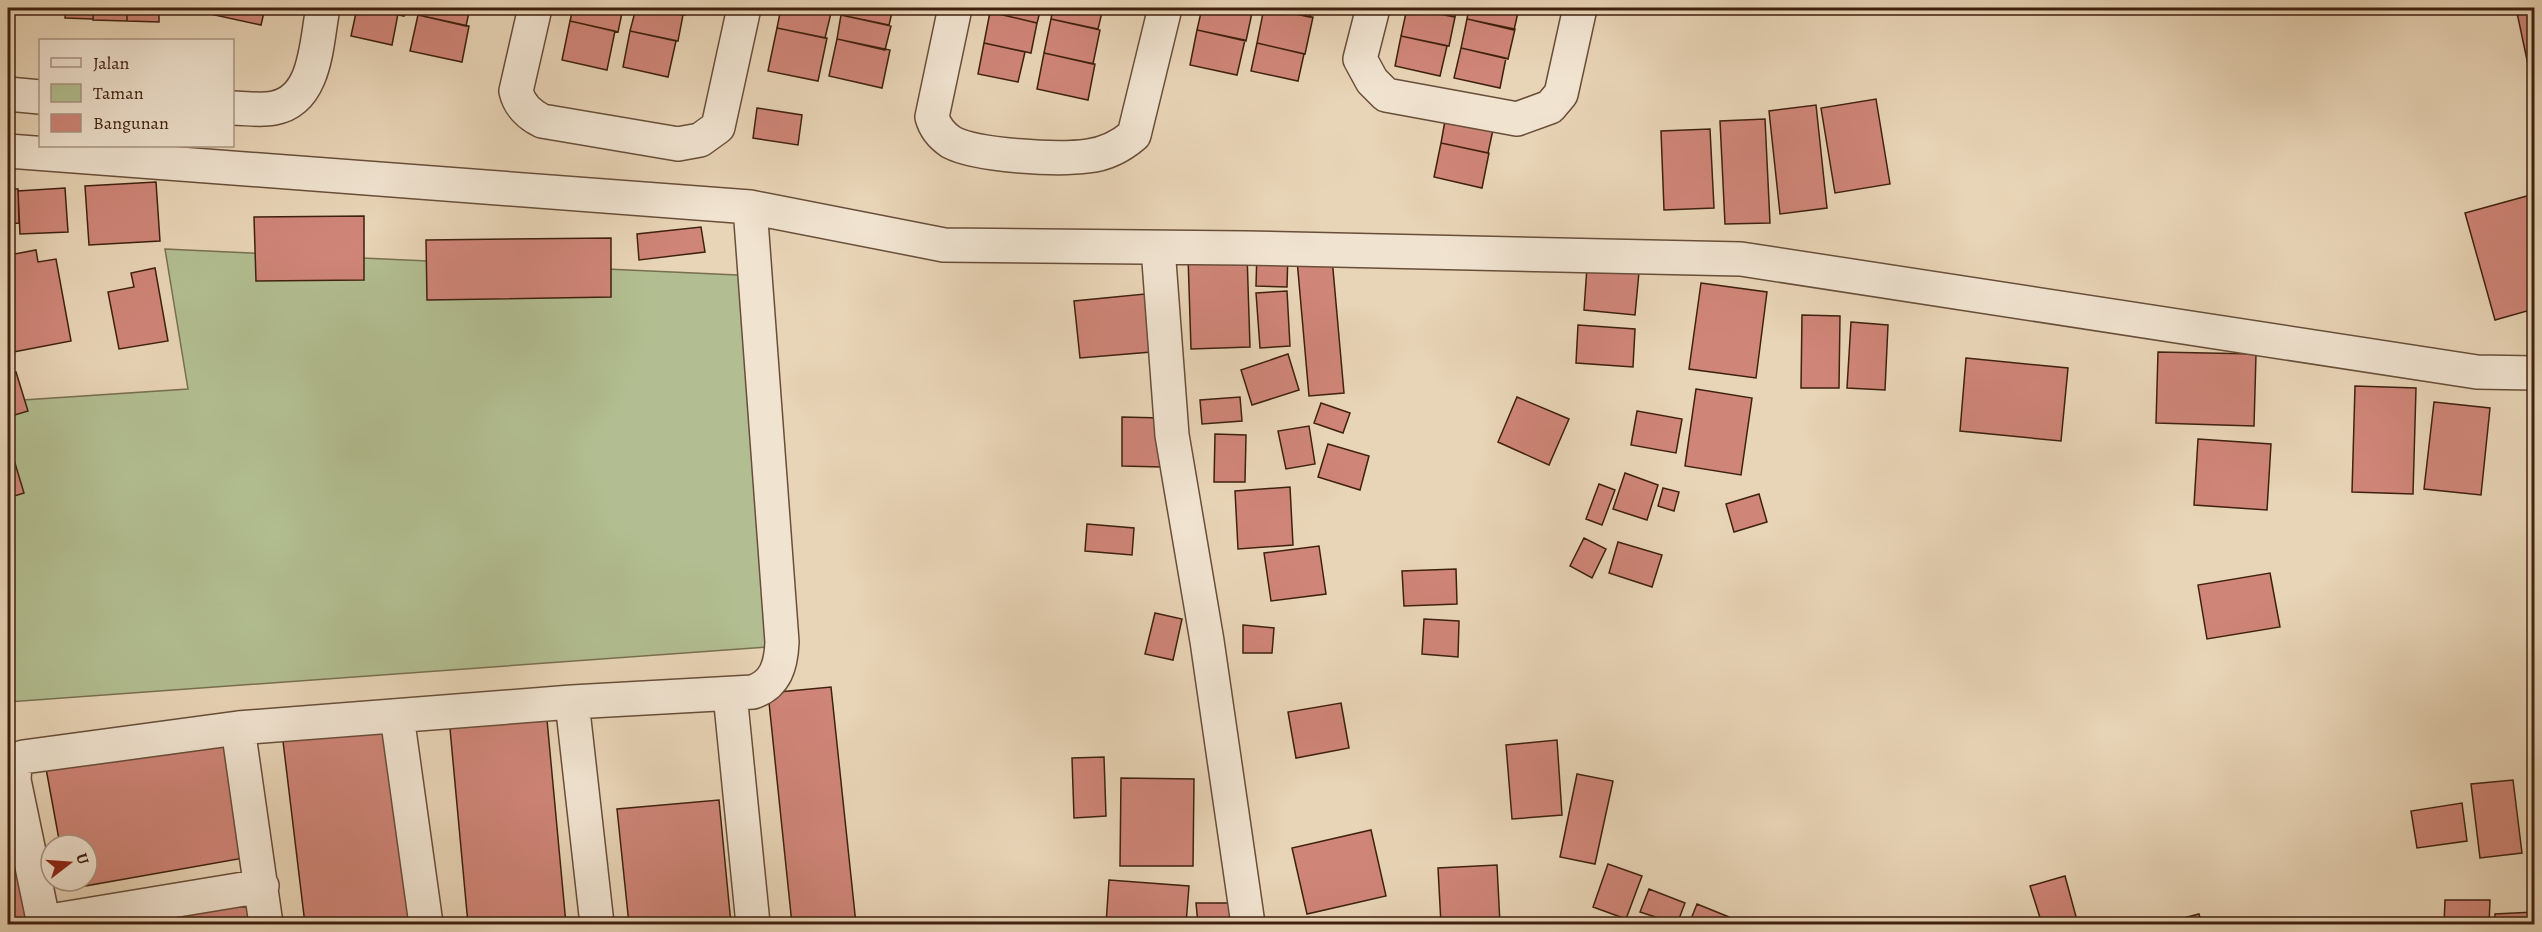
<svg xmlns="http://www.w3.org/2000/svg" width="2542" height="932" font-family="Alegreya,serif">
<rect width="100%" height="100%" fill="#e8d4b6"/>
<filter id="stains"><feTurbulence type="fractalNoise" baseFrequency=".00333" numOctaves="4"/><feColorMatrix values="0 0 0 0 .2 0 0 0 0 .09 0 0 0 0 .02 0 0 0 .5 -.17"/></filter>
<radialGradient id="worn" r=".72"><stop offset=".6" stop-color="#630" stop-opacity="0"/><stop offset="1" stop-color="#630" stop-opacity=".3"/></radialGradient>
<path fill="#b2be91" stroke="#787050" stroke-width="1.5" d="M165,249L759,276L781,646L8,702V401L188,389Z"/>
<path fill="#cf8578" stroke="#3f210f" stroke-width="1.5" d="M66,8H94L93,19L65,18Z
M94,8H127V21L93,20Z
M127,8H159V22L127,21Z
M211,8H265L261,25L210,14Z
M357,8L398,14L392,45L351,36Z
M367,8H406L404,16Z
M419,8H470L466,26L418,15Z
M573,8H623L618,32L570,21Z
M636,8L683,15L678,41L630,31Z
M648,8H687L685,15Z
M781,8H807L831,13L825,38L777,28Z
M843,8H893L889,25L841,15Z
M991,8H1041L1037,23L990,12Z
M1053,8H1103L1098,29L1051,19Z
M1202,8H1253L1246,41L1197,30Z
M1264,8L1313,17L1305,54L1257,43Z
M1267,8H1312L1310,17Z
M1407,8L1455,17L1449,46L1401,36Z
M1412,8H1457L1455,17Z
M1469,8H1519L1514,30L1467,19Z
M2516,8H2534V93Z
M990,12L1037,23L1031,53L984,43Z
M418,15L469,26L462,62L410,51Z
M841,15L891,26L885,50L837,39Z
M1051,19L1100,30L1093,64L1044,53Z
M1467,19L1515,29L1508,59L1461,48Z
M570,21L615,31L607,70L562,60Z
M777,28L827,38L818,81L768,71Z
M1197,30L1245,40L1237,75L1190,65Z
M630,31L676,41L668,77L623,67Z
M1401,36L1447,46L1440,76L1395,66Z
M837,39L890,50L882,88L829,76Z
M984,43L1025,52L1018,82L978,74Z
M1257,43L1304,54L1298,81L1251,71Z
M1461,48L1506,58L1500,88L1454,78Z
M1044,53L1095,64L1088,100L1037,89Z
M1876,99L1890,184L1835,193L1821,108Z
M1816,105L1827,208L1780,214L1769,111Z
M757,108L802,115L798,145L753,138Z
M1446,115L1494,125L1488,153L1441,143Z
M1765,119L1770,223L1725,224L1720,121Z
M1710,129L1714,208L1664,210L1661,131Z
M1441,143L1489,153L1482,188L1434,177Z
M156,182L160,241L89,245L85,186Z
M65,188L68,232L20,234L18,191Z
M8,189H18L19,223L8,224Z
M2534,194V309L2495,320L2465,213Z
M364,216V280L256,281L254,217Z
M701,227L705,252L639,260L637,234Z
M611,238V297L427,300L426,240Z
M36,250L38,262L56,259L71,341L8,353V282L13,280L9,255Z
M1257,250L1288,251L1287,287L1256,286Z
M1247,254L1250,347L1191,349L1188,256Z
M1332,258L1344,393L1309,396L1297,260Z
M1587,267L1639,272L1635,315L1584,310Z
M155,268L168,341L119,349L108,292L134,287L131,273Z
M1701,283L1767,292L1756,378L1689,369Z
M1287,291L1290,346L1260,348L1256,293Z
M1145,294L1151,352L1080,358L1074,301Z
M1802,315L1840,316L1839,388H1801Z
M1851,322L1888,325L1885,390L1847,388Z
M1578,325L1635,329L1633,367L1576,363Z
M2158,352L2256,354L2254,426L2156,423Z
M1288,354L1299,390L1252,405L1241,370Z
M1966,358L2068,368L2061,441L1960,431Z
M16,372L28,411L8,417V374Z
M2355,386L2416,388L2413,494L2352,492Z
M1696,389L1752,398L1741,475L1685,466Z
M1240,397L1242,421L1202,424L1200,400Z
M1517,397L1569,419L1549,465L1498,442Z
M2434,402L2490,408L2481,495L2424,489Z
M1321,403L1350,413L1343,433L1314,423Z
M1637,411L1682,419L1676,453L1631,445Z
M1122,417L1162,418V467L1122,466Z
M1309,426L1315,464L1286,469L1278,431Z
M1215,434L1246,435L1245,482H1214Z
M2198,439L2271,444L2267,510L2194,505Z
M8,440L24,493L8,498Z
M1328,444L1369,456L1360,490L1318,477Z
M1625,473L1658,485L1647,520L1613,509Z
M1599,484L1615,490L1602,525L1586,519Z
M1290,487L1293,545L1238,549L1235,491Z
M1663,488L1679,492L1674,511L1658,506Z
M1759,494L1767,522L1734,532L1726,504Z
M1087,524L1134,528L1132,555L1085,551Z
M1584,538L1606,549L1592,578L1570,566Z
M1618,542L1662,555L1652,587L1609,573Z
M1319,546L1326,594L1271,601L1264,553Z
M1456,569L1457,604L1404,606L1402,571Z
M2270,573L2280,627L2207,639L2198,585Z
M1155,613L1182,619L1173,660L1145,654Z
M1424,619L1459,621L1458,657L1422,654Z
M1243,625L1274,628L1272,653H1243Z
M831,687L856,924H792L768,693Z
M1341,703L1349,748L1296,758L1288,712Z
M546,709L566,924H468L449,718Z
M390,720L414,924H305L282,733Z
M221,732L244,858L68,889L67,881H87V845H60L45,763Z
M1557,740L1562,815L1512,819L1506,745Z
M1104,757L1106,816L1074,818L1072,758Z
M1577,774L1613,781L1595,864L1560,857Z
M1121,778L1194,779L1193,866H1120Z
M2513,780L2522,853L2480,858L2471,784Z
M719,800L731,924H629L617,809Z
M2462,803L2467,841L2417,848L2411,811Z
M8,807L34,924H8Z
M1371,830L1386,896L1307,914L1292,848Z
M1608,864L1642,876L1626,919L1593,907Z
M1497,865L1500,924H1441L1438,868Z
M2065,876L2078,924H2042L2030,886Z
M1109,880L1189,886L1186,924H1106Z
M1649,889L1685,903L1677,924L1640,912Z
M250,895L256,924H94Z
M2445,900H2490L2489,924H2444Z
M1196,903H1236L1237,924H1198Z
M1697,904L1729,917L1726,924H1689Z
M2534,912V924H2495V914Z
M2199,914L2202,924H2166L2165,923Z"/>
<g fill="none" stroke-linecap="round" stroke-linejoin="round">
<defs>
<path id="minor" d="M535,8L516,91C519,105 530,115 542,121L678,144L700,140L718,127L744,8
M955,8L932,117C935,128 942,136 951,142C977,156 1058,160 1088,156C1106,154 1120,147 1134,135L1165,8
M1373,8L1360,59L1372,81L1386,95L1517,119L1550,107L1561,94L1580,8
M8,94L40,97
M232,108C246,108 261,111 274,108C317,100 316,42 323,8
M8,151L750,207L944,245L1245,248L1741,259L2477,372L2534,373
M1158,248L1172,435L1207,641L1248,924
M730,694L753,924
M572,702L597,924
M397,716L426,924
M238,728L266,924
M44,922L262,886
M44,924L14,780L15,763L23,757L238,728L572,702L753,692C776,684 781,665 782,642L750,207"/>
</defs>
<use href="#minor" stroke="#694e39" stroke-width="36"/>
<use href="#minor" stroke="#f0e3d0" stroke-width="33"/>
</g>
<rect width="2542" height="932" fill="none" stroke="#e8d4b6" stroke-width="30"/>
<rect x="9" y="9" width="2524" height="914" fill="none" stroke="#3f210f" stroke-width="3"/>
<rect x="15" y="15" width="2512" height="902" fill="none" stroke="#3f210f" stroke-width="1.5"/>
<rect x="39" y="39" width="195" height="108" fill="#f0e3d0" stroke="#a99583" stroke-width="1.5"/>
<rect x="51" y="58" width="30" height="9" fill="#f0e3d0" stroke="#a99583" stroke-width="1.5"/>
<text x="93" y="69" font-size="18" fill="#3f210f">Jalan</text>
<rect x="51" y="84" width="30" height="18" fill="#b2be91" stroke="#a99583" stroke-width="1.5"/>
<text x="93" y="99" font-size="18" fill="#3f210f">Taman</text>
<rect x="51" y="114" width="30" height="18" fill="#cf8578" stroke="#a99583" stroke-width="1.5"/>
<text x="93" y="129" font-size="18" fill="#3f210f">Bangunan</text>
<g transform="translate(69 863) rotate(73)"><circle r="28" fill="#f0e3d0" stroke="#a99583" stroke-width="1.5"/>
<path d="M0-4.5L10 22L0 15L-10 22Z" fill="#8f2418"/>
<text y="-9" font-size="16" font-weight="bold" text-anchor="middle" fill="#3f210f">U</text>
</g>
<rect width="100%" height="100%" filter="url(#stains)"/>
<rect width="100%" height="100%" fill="url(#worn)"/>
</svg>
